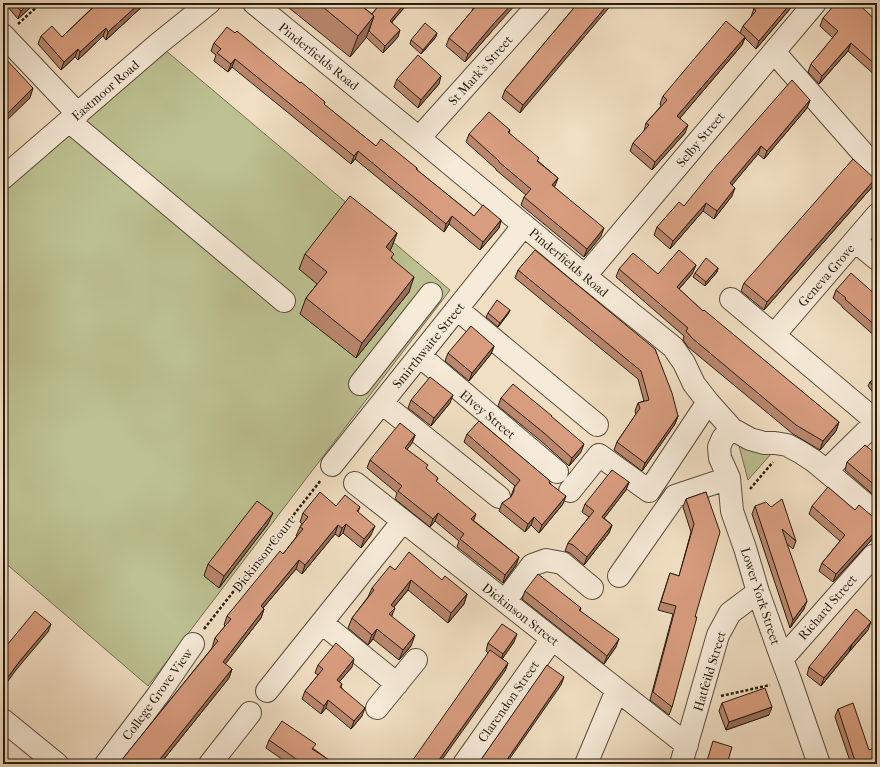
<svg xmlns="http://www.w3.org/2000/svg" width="880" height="767" font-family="'IM FELL French Canon',serif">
<rect width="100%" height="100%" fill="#f1dfc3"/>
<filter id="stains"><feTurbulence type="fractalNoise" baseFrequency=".005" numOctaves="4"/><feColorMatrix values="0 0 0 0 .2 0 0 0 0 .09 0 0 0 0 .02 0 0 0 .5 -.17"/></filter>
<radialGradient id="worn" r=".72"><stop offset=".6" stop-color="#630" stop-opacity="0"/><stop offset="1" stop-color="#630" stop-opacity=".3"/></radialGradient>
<path fill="#bdc192" stroke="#726e50" d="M158,44L450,290L148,686L3,561V178Z
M739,446L756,451L771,454L748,480Z"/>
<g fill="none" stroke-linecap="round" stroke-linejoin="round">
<defs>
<path id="minor" d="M254,3L419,138L585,276L673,347L684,363L694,384L708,402L732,429L750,439L764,443H775L787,445L800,452L814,461L826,471L877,514
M3,35L78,114
M774,52L877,169
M69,121L284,301
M419,138L540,3
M3,178L158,44L209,3
M855,241L877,259
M585,276L815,3
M731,299L876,421
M457,309L597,425
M774,335L877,215
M420,356L557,472
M360,384L431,294
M382,403L499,497
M732,429L723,438L719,447L720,458L729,478L732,511L745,548L758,592L782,659L790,680L819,764
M332,465L524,225
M826,471L877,421
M355,483L687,745
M570,491L599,455L649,491L708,402
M619,576L675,496L729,478
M505,601L532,565L546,560L562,563L592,588
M322,623L397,684
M782,659L873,556
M267,691L403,521
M377,708L416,660
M3,720L57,764
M106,764L158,695L193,644
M210,764L250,713
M464,764L552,639
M586,764L617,690
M681,764L718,635L730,613L758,592"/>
</defs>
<use href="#minor" stroke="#5a4d3b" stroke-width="24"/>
<path stroke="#271c0e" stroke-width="2.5" stroke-dasharray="3 2" stroke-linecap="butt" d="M18,24L41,3
M750,489L773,462
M204,629L321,480
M721,696L770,685"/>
<use href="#minor" stroke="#f6ead8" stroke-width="22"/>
</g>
<path fill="#ba876d" stroke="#271c0e" d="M8,3H35L18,19L7,6Z
M90,3H146L106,40L103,36L78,60L75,57L61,70L38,44L41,36L62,37L93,7Z
M283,3H358L372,14L381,3H406L404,8L392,22L398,37L383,53L366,37L350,57Z
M475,3L492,31L465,62L446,46L449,38L472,11Z
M578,3L520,113L502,98L505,90Z
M758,3H795L756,49L745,38L742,45L680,118L685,133L652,170L630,151L633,143L644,131L646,123L661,106L660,104L663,96L740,33L743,26L751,17L754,8Z
M823,18L877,21V77L848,51L819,84L808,72L811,64L833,38L820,26Z
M235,33L325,102L324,105L376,146L417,168V170L474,216L501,220L499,228L480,250L449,224L444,232L355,159L351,164L232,67L228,72L214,61L216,55L211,51L214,43Z
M436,37L421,54L410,44L411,40Z
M397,79L439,84L418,108L394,87Z
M810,100L807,108L764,159L758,154L732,185V196L714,219L703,211L670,249L654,235L657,227L684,206Z
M510,130L509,133L538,161L558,178L554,187L601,236L584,257L521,205L524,197L526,195L496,170V169L466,142L469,134Z
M872,187L764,310L741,291L744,283Z
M876,232H877V243L873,240Z
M397,233L391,249L390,250L392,259L409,292L356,358L300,314L306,298L317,284L299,269L305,254Z
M696,265L692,274L679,289L703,311L839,422L836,431L820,450L793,434L688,347L683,340L684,336L616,277L619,269L658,274Z
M718,268L717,272L705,286L693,277L695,273Z
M518,270L655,349L678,416L675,424L642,471L614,450L617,442L636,414L635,411L638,403L644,401L638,379L515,278Z
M836,290L877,296V338L842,307V306L833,298Z
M510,310L508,314L498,327L486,317L488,313Z
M494,346L491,354L469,381L445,361L448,353Z
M877,377V398L868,386L870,382Z
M501,398L551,417L581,452L569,466L541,441L498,406Z
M411,400L450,403L431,426L408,408Z
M467,434L550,483L563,504L539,533L531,525L525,532L499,511L502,503L511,497V496L514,488L515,486L464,442Z
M415,435L412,443L407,449L426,469L438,478L436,482L473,520L519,557L516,565L503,583L457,547L459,541L435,521L430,527L395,499L397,493L367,468L370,460Z
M877,455V498L845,470L847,462Z
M629,482L626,490L604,518L612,525L609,533L584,565L570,553L565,551L568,543L589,517L582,512L585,504Z
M706,492L695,617L672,707L669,715L650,700L673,614L658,610L670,573L679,576L691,532L683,507L686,499Z
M336,506L360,507L358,512L371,535L361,548L343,533L339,537L335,534L302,574L296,569L263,608L264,609L261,618L225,664L232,669L229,678L160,764H120V762L212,648L215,638L225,626L224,625L227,616L283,554L297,536H296L300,527L302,524L300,522L303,513Z
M755,506L796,541L793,549L787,544L804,609L790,628L752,514Z
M812,506L855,510L877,518V534L867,545L864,548L833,582L819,571L822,563L840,541L809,514Z
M268,524L219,588L204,576L208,564Z
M395,570L442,580L467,594L464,604L448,623L408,590L394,607L391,616L411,646L399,660L373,639L368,645L348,628L352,618L368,597L372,588Z
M877,579V592L873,589Z
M525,591L581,608L580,611L616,647L604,664L522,599Z
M868,630L849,652L821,686L807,675L809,667Z
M514,642L502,659L508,663L505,671L488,653L486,651L488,643Z
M318,665L352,667L339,682L342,684L341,687L362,716L351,729L326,708L321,714L302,699L305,691L318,675L315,673Z
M722,703L769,715L726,730L719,711Z
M838,709L869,750L877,764H851L835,717Z
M269,740L314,749L334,764H289L266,748Z"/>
<path fill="#976e59" stroke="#271c0e" d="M29,3H35L18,19L21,11Z
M140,3H146L106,40L108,32Z
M405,3H406L404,8L387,27L390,21Z
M513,3H517L492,31L465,62L468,54L495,22Z
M609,3H613L520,113L523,105Z
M791,3H795L756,49L759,41Z
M374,16L366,38L350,57L358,36Z
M106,28L103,36L78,60L80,52Z
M400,30L398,37L383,53L385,46Z
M437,33L436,37L421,54L423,50Z
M745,37L742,45L675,124L677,116Z
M851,43L848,51L819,84L822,76Z
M78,49L75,57L61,70L64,62Z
M235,59L232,67L228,72L231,64Z
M441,76L439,84L418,108L421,100Z
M33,88L30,98L3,124V118Z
M810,100L807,108L764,159L767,151Z
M688,125L685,133L652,170L655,162Z
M761,146L758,154L727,191L730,183Z
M358,151L355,159L351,164L354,156Z
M558,178L555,186L549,193L552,185Z
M875,179L872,187L764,310L767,302Z
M735,188L732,196L714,219L717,211Z
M706,203L703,211L670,249L673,241Z
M452,216L449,224L444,232L446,224Z
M501,220L499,228L480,250L483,242Z
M604,228L601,236L584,257L587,249Z
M397,233L391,249L380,262L386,247Z
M696,265L692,274L673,296L677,287Z
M718,268L717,272L705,286L706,282Z
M414,277L409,292L356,358L362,343Z
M510,310L508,314L498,327L500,323Z
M494,346L491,354L469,381L472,373Z
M453,395L450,403L431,426L434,418Z
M678,416L675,424L642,471L645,463Z
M839,422L836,431L820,450L823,441Z
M415,435L412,443L402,456L405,448Z
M584,444L581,452L569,466L572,458Z
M629,482L626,490L599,525L602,517Z
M566,496L563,504L539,533L542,525Z
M273,513L268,524L219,588L224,576Z
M438,513L435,521L430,527L433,519Z
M476,514L473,522L471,519Z
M534,517L531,525L525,532L528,524Z
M346,524L343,533L339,537L342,528Z
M338,525L335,534L302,574L305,565Z
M612,525L609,533L584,565L587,557Z
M375,526L371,535L361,548L364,539Z
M877,529V534L867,545L864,548L833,582L836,574L867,540Z
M519,557L516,565L503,583L505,575Z
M299,560L296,569L257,615L261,606Z
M411,580L408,590L387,615L391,605Z
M467,594L464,604L448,623L451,613Z
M807,601L804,609L790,628L793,620Z
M395,608L391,618L389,614Z
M264,609L261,618L220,671L223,662Z
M871,622L868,630L849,652L852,644Z
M51,624L48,632L16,670L3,688V684L19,662Z
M377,629L373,639L368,645L372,635Z
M517,634L514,642L500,662L503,654Z
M415,635L411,646L399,660L403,650Z
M619,639L616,647L604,664L607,656Z
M852,644L849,652L821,686L824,678Z
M354,659L352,667L334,688L337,680Z
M508,663L505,671L439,764H436Z
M232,669L229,678L160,764H156Z
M564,677L561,685L506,764H504Z
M328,700L326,708L321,714L324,706Z
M772,707L769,715L726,730L729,722Z
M365,708L362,716L351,729L354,721Z"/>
<path fill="#d89d7f" stroke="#271c0e" d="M14,3H29L21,11Z
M98,3H140L108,32L106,28L80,52L78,49L64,62L41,36L52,26L62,37Z
M318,3H358L374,16L358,36Z
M381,3H405L390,21L400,30L385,46L369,31L374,16L372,14Z
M475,3H513L495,22L468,54L449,38L476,6L474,4Z
M578,3H609L523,105L505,90Z
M758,3H791L759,41L743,26L756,11L754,8Z
M836,3H857L877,21V66L851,43L822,76L811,64L838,31L823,18Z
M726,21L745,37L677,116L688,125L655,162L633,143L649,125L646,123L667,100L663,96Z
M425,23L437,33L423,50L411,40Z
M227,27L235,33L237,31L300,83L301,82L325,102L324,104L376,146L381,139L417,168L416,169L474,216L483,205L501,220L483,242L452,216L446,224L358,151L354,156L235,59L231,64L217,53L221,49L214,43Z
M418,55L441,76L421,100L397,79Z
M3,56L33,88L3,118Z
M792,80L810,100L767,151L761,146L730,183L735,188L717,211L706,203L673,241L657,227L679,202L684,206L713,170Z
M489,112L510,130L508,132L539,158L537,161L558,178L552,185L604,228L587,249L524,197L531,189L499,162V161L469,134Z
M853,159L875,179L767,302L744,283Z
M350,196L397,233L386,247L394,254L391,258L414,277L362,343L306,298L327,272L305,254Z
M535,250L655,349L672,393L678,416L645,463L617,442L640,408L638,403L649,400L641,371L518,270Z
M679,250L696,265L677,287L703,311L704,310L839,422L823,441L796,425L692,338L686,331L688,328L619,269L633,253L658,274Z
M706,258L718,268L706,282L695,273Z
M851,273L877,296V327L845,299L846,298L836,290Z
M497,300L510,310L500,323L488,313Z
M471,326L494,346L472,373L448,353Z
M430,377L453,395L434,418L411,400Z
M877,377V392L870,382Z
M513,384L552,416H551L584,444L572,458L544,433L501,398Z
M479,421L550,481L549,483L566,496L542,525L534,517L528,524L502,503L511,497L514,491V488L520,480L467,434Z
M400,423L415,435L405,448L428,465L426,468L438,478L436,481L476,514L471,519L519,557L505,575L460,539L464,534L438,513L433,519L398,491L402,486L370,460Z
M865,445L877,455V487L847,462Z
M612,470L629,482L602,517L612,525L587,557L573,545L568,543L594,511L585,504Z
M828,487L855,510L859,505L872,516L877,518V529L870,537L867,540L836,574L822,563L845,535L812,506Z
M320,492L336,506L345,495L360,507L357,511L375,526L364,539L346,524L342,528L338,525L305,565L299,560L261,606L264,609L223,662L232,669L156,764H120V762L218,641L215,638L231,619L227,616L280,551L283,554L303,529L300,527L308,517L303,513Z
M706,492L720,532L695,617H697L672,707L653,692L676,606L661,602L670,573L679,576L694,524L686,499Z
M782,499L796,541L782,529L807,601L793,620L755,506L766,502L771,507Z
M257,501L273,513L224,576L208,564Z
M409,552L442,580L445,576L467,594L451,613L411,580L391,605L395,608L389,614L415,635L403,650L377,629L372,635L352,618L374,590L372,588L390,566L395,570Z
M538,574L581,608L579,610L619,639L607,656L525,591Z
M856,609L871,622L852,644L824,678L809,667Z
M35,611L51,624L19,662L3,684V650Z
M502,624L517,634L503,654L488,643Z
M336,643L354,659L337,680L342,684L340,687L365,708L354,721L328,700L324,706L305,691L323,669L318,665Z
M490,650L508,663L436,764H410Z
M547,665L564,677L504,764H478Z
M765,688L772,707L729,722L722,703Z
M853,703L869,750L877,747V764H856L838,709Z
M282,721L316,744L312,749L334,763L333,764H306L303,762L302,763L269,740Z
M713,741L732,747L727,764H706Z
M538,762L543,764H537Z"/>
<g text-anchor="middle" stroke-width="3" stroke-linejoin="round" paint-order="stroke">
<g font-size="13" fill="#271c0e" stroke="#f6ead8">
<text transform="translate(319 56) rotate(39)" y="5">Pinderfields Road</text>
<text transform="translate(480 70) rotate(-48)" y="5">St Mark's Street</text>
<text transform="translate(105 90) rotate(-41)" y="5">Eastmoor Road</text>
<text transform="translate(700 139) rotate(-50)" y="5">Selby Street</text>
<text transform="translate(569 262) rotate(40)" y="5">Pinderfields Road</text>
<text transform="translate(826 275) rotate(-49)" y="5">Geneva Grove</text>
<text transform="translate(428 345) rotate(-51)" y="5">Smirthwaite Street</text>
<text transform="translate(488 414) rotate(40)" y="5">Elvey Street</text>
<text transform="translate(263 554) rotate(-52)" y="5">Dickinson Court</text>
<text transform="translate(761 596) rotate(72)" y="5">Lower York Street</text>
<text transform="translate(827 607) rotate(-49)" y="5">Richard Street</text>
<text transform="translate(521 614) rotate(38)" y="5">Dickinson Street</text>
<text transform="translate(709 671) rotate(-73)" y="5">Hatfeild Street</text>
<text transform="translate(157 694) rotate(-54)" y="5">College Grove View</text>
<text transform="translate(508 701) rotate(-55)" y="5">Clarendon Street</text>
</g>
</g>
<rect width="880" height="767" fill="none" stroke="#f1dfc3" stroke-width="16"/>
<rect x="4" y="4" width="872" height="759" fill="none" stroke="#271c0e" stroke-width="2"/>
<rect x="8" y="8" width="864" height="751" fill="none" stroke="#271c0e"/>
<rect width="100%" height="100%" filter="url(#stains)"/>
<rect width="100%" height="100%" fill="url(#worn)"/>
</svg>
